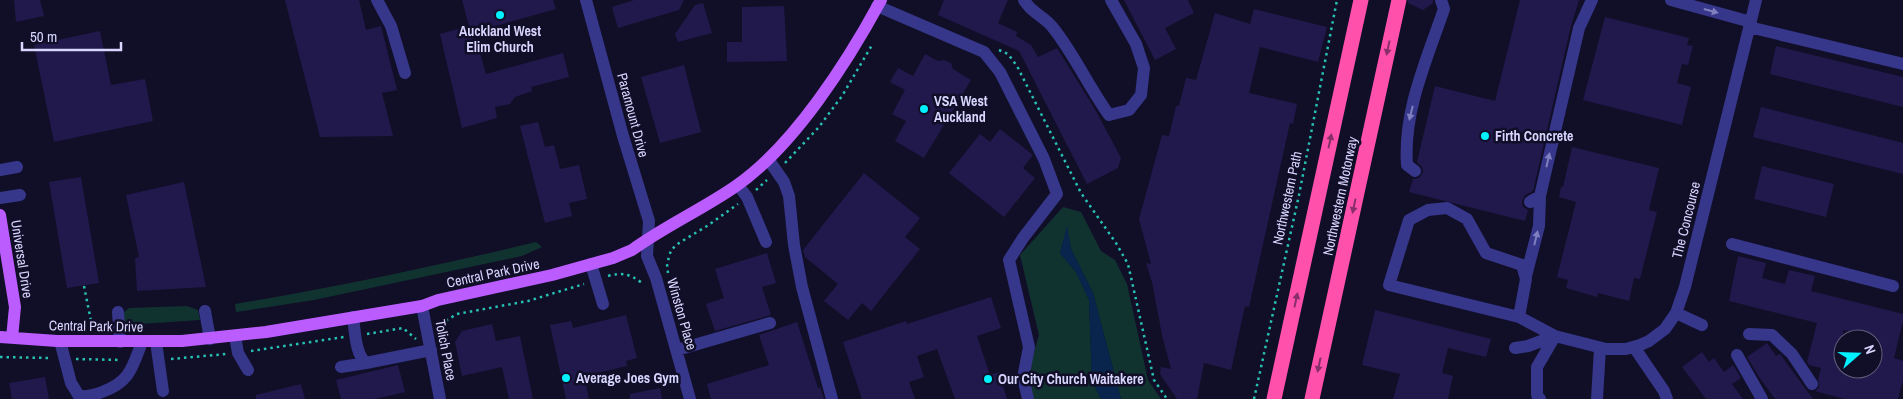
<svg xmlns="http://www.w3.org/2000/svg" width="1903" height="399" font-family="'Archivo Narrow',sans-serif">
<rect width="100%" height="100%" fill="#110e28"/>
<path fill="#113330" d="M1063,207L1081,212L1101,251L1115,260L1127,284L1148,380L1161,399H1121L1093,293L1071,249L1067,228L1060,253L1076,272L1089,300L1092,381L1101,399H1030L1026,380L1039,335L1020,255Z
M536,242L542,247L522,256L314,300L236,312L235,304C337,287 436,266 536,242Z
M187,306L198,310L200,320L125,325L123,313L129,308Z"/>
<path fill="#09254d" d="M1067,226L1071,249L1093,293L1121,399H1101L1092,381L1089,300L1076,272L1060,253Z"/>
<path fill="#21194b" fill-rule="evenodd" d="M14,0H40L44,16L16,22Z
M285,0H359L366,30L381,26L397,90L382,93L393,136L320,137Z
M462,0H553L556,9L474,32L486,74L563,53L569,77L531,87L532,91L515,97L510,104L495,107L497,118L462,128L440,34L469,26Z
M634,0H684L679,10L618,28L612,7Z
M944,0H1008L998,23L1017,32L1016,36L1031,45L1038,57L1057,48L1096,111L1121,158L1118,168L1087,184L1019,51L938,15Z
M1124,0H1188L1194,13L1165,28L1176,49L1155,60Z
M1408,0H1433V3L1423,10L1408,3Z
M1520,0H1579L1571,26L1533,191L1525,195L1522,202L1523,207L1528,210L1525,221L1409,192L1413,179L1419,178L1423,172L1422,167L1417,162L1435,86L1495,101Z
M703,3L712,33L678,42L675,34L695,5Z
M784,6L787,61L727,62V42H742V7Z
M1254,9L1327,27L1318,62L1260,47L1249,93L1297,104L1293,124L1290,123L1249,307L1245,306L1231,370L1204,363L1197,399H1177L1160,374L1161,367L1171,369L1162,335L1152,282L1146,263L1151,264L1139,219L1162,135L1169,136L1176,106H1179L1186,78L1196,80L1215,13L1250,24Z
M1605,17L1689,38L1687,45L1693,46L1688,65L1682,64L1677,83L1691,87L1682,125L1583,100Z
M100,31L111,85L145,79L153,121L54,142L34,45Z
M1776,46L1903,77V107L1770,74Z
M925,54L938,61L944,60L951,63L953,69L971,80L924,158L895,141L906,121L892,114L905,90L890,82L898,68L913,76Z
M684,65L701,132L660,143L641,77Z
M1761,107L1903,143V174L1753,137Z
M538,122L545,147L554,145L560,169L579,165L587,199L569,203L572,216L545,223L520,126Z
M1000,129L1033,155L1023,168L1035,178L1004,217L949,173L980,134L990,142Z
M1572,147L1659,168L1649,210L1657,212L1640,279L1634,278L1629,301L1598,293L1597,297L1566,288L1568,280L1557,277L1576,202L1559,197L1561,187H1563Z
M1762,166L1834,184L1826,217L1754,199Z
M864,173L920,218L905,237L920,249L871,311L862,303L848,320L824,301L838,284L805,257L803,250Z
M81,177L99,283L67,288L49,182Z
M184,182L206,287L137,291L135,258L139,257L126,195Z
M767,253L776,283L762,287L771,315L715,331L706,304L724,298L715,269Z
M1738,256L1766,263L1762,278L1785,284L1789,270L1815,276L1811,291L1903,314V321L1894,358L1903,361V380L1898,399H1844L1815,391L1819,387L1818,379L1821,368L1809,365L1807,362L1817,323L1729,301ZM1843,330L1873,337V369H1843Z
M991,297L1001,328L977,336L990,375L999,372L1007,399H955L937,349L917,356L924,377L909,382L915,399H862L843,342L906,321L907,324Z
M1375,310L1491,339L1486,357L1448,348L1442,373L1453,376L1448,399H1393L1400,374L1362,365Z
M626,315L637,358L626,361L627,366L584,376L589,399H566L550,325L571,321L573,328Z
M797,322L818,388L820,387L824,399H711L707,384L769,365L759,335Z
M492,324L496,341L520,336L533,399H509L502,367L462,376L455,342L462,331Z
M1767,343L1776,356L1780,354L1813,399H1775L1759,377L1747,357Z
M1702,352L1709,362L1714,358L1724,372L1733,365L1741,378L1732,384L1743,399H1706L1682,367Z
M398,365L405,392L375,399H341L336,380Z
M45,377L49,399H12L9,383Z
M301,384L305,399H256V395Z
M660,388L662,399H630V394Z"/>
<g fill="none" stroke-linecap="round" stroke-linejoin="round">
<path stroke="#27c1b1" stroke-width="2.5" stroke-dasharray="2.5 4" stroke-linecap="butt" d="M999,50L1008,54L1017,66L1081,193L1116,243L1128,264L1154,380L1167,399
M785,163L819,127L842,96L872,45
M756,190L767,180
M668,273L667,264L671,250L679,243L707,226L738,204
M608,276C622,272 630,274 642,283L644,282
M84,286L92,326
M441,333L447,320L457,314L528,301L584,284
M367,334L403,328L416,339
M251,351L344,337
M0,357L51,358
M76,359L121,360
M171,359L226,354
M1254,399L1299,195L1337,0"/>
<path stroke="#36368a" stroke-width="12" d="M377,0L391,26L405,73
M586,0L623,136L649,221L647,256L656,278L690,399
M1024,0C1032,14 1045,16 1054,29C1075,56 1089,87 1109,115L1129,110L1141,95L1144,68L1136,44L1111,0
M1671,0L1751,22
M877,6L984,52L1000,72L1044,159L1057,194L1023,238L1009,260L1029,347L1023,378L1028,399
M1749,27L1903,64
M768,159L784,182L789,196L794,245L802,287L832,399
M0,170L17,167
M1415,171L1407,165C1403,111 1427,59 1444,9L1441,0
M738,185L747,197L766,242
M0,198L20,195
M1530,202L1540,196L1579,28L1592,0
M1732,244L1893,286
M591,264L603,304
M1526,276L1539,226L1540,196
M422,306L440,399
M205,311L210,339
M118,312L120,342
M1676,313L1702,325
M353,317C355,330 355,354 366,363L431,350
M1519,317L1526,279L1522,265L1486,253L1467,219L1447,208L1428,210L1409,220L1389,285L1519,317L1555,336L1606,349H1626L1640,345L1649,341L1665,329L1676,313L1685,287L1756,0
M1749,334L1772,335L1792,354L1812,384
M235,336L238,353L248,370
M60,341L71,383L79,396C88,397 94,395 102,392C130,382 132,368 142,342
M156,342L163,391
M1634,347L1664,391L1667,399
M1515,348L1528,346L1555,336
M677,350L770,323
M1737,355L1762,399
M341,367L366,363
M1540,399L1537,395V367L1555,336
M1597,399L1600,348"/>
<path stroke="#bb5cff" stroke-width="12" d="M0,215L15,307L12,338
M0,337L57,341H182L266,332L422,306L438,300L552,275L613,258L632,250C665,226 703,209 736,186C794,146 848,61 881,0"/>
<path stroke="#ff50ac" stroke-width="15" d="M1274,399L1361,0
M1312,399L1399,0"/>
</g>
<defs><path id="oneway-solid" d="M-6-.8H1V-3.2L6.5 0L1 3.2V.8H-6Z" transform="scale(1.25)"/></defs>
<g fill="#7f7ebf">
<use href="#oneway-solid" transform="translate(1711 11) rotate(15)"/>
<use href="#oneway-solid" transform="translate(1411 113) rotate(104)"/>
<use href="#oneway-solid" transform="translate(1548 160) rotate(-77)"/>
<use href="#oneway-solid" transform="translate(1536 238) rotate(-76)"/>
</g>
<g fill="#882f6a">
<use href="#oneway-solid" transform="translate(1388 48) rotate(102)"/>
<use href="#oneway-solid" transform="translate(1330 141) rotate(-78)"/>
<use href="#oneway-solid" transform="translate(1354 206) rotate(102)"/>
<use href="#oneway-solid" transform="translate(1296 300) rotate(-78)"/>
<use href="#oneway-solid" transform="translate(1319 365) rotate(102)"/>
</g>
<g fill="#01f1ff" stroke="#110e28" stroke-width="2">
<circle cx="500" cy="15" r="5"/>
<circle cx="924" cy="109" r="5"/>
<circle cx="1485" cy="136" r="5"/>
<circle cx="566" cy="378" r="5"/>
<circle cx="988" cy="379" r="5"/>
</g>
<g text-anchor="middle" stroke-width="5" stroke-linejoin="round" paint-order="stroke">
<g font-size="14" font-weight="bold" fill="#d8d5ff" stroke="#110e28" text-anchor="start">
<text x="500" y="36" text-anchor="middle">Auckland West<tspan x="500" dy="16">Elim Church</tspan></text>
<text x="934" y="106">VSA West<tspan x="934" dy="16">Auckland</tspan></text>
<text x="1495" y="141">Firth Concrete</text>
<text x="576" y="383">Average Joes Gym</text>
<text x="998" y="384">Our City Church Waitakere</text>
</g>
<g font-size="14" fill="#d8d5ff" stroke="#110e28">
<text transform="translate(633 115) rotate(75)" y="5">Paramount Drive</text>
<text transform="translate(1340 196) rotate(-78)" y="5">Northwestern Motorway</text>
<text transform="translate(1287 198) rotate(-78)" y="5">Northwestern Path</text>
<text transform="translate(1686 220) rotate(-76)" y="5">The Concourse</text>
<text transform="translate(22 259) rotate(81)" y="5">Universal Drive</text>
<text transform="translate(493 273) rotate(-12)" y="5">Central Park Drive</text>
<text transform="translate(682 314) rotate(74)" y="5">Winston Place</text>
<text transform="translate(96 326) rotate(1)" y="5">Central Park Drive</text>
<text transform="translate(446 350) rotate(79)" y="5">Tolich Place</text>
</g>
</g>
<g transform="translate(1858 354) rotate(70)"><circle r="24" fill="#110e28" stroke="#615e7e"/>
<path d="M0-4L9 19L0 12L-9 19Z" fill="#01f1ff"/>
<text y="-8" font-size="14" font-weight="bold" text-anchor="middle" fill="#d8d5ff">N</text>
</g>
<path d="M22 42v8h99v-8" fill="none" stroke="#d8d5ff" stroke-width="2.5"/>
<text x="30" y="42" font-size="15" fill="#d8d5ff" stroke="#110e28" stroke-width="4" paint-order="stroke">50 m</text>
</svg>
